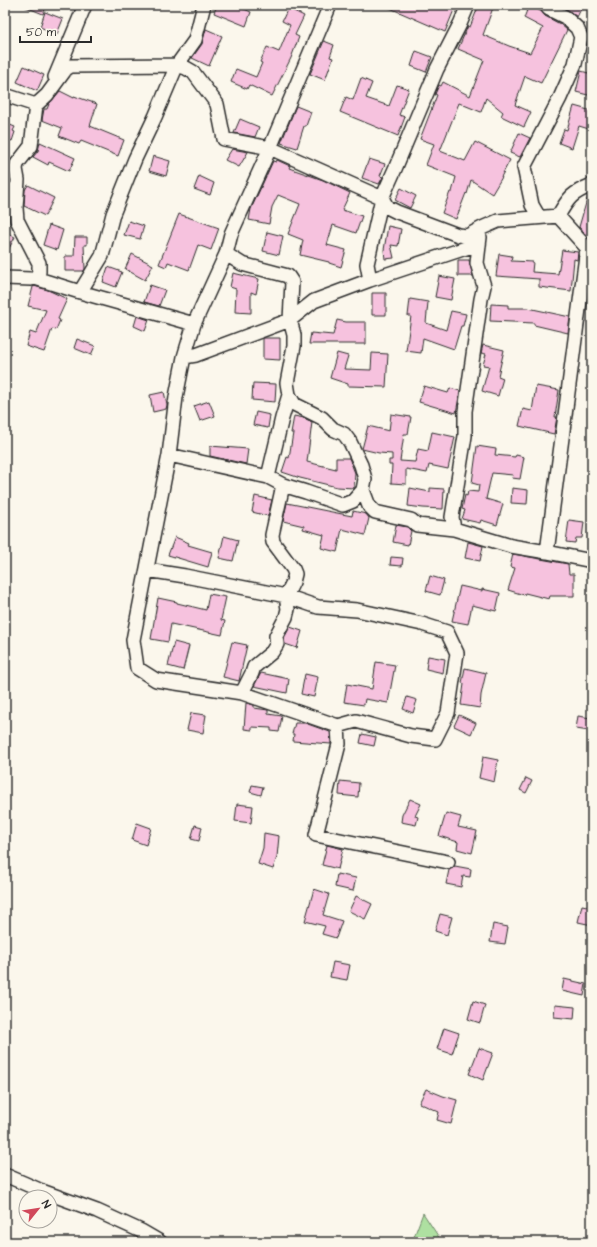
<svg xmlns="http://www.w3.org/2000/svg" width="597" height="1247" font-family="'Architects Daughter',sans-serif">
<rect width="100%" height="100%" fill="#fbf7ec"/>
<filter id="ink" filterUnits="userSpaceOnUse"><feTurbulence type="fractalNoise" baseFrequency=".025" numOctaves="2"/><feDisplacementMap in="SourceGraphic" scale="8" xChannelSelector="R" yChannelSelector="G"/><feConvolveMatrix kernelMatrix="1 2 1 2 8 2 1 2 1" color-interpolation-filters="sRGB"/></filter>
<g filter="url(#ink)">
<path fill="#aee0a1" stroke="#6c8666" d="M423,1213L442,1242H412Z"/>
<path fill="#f6c2de" stroke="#2b2b2b" d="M21,5H47L43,14Z
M217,5H235L251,12L246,26L214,13Z
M383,5H456L445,32Z
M479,5H494L483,35L509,46L530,53L543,28L524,18L529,5L542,12L545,16L560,24L567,30L541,83L525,76L515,105L531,112L524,127L501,116L503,112L486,98L481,112L459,103L440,151L465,161L475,142L510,160L501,177H502L492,194L471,180L467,194L466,193L456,219L442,213L450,192H452L456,177L426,165L434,144L420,139L437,95L435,94L439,85L441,86L443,82L470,96L484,60L458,49L468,26L470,27Z
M561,5H583L577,17Z
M288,8L304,16L295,35L299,37L291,58L272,96L249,85L247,89L231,82L236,69L256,77L262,63L260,62L267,47L279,52L290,25L282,21Z
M45,12L63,19L57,34L40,27Z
M206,29L222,36L209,66L192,58L202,44Z
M324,41L334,45L330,57L333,58L325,80L310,74Z
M416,51L432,57L426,72L411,66Z
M24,66L44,75L37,91L17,82Z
M581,71L592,74V96L576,92Z
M361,78L372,83L366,98L389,106L397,85L409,89L399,115L405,117L398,136L340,112L346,97L353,100Z
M60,91L74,98V96L97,104L90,126L124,140L118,156L81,141L79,144L59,136L62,128L42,120L44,109H47L49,104Z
M296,106L311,112L306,126H304L297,148L281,143Z
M574,106L592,111V130L579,126L572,148L559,143L564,129L567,130Z
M240,119L259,127L255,137L234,133Z
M5,123L15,127L13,131L15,132L12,141L9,140L5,150Z
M519,133L530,138L520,157L510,153Z
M40,142L75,158L69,171L49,162L48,165L33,157L38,151Z
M232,149L248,152L239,167L225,160Z
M153,156L170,161L166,176L149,171Z
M369,159L385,164L380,176L383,177L379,184L362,178Z
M277,160L290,166L289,168L323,180L350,193L342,210L362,216L356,233L333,225L327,245L346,250L341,267L329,263V262L300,255L303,240L288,234L300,204L278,195L272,207L269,224L249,220L251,209L273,161L276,162Z
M199,176L214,183L210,195L194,189Z
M28,185L54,198L45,216L24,206L25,190Z
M401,188L416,196L410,208L395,200Z
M592,194V236L585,234L579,227L588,196Z
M179,214L219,228L211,250L198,245L189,270L168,262L166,267L159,264Z
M129,221L144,226L140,239L124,235Z
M49,225L63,230L57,250L43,245Z
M388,226L401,229L398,246L391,245L394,258L385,259L384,250Z
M5,232L15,237L5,256Z
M267,232L283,236L279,255L263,251Z
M75,237H87V245H84L85,269L84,271H65V256H74Z
M562,250L578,252L577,260L574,259L571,291L539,287V279L496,276L499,254L512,256L511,261L533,262L532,272L558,274Z
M132,254L153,265L145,280L125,269Z
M458,260H469L473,276H458Z
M108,267L122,272L116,287L103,282Z
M233,273L259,279L256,294L251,292V313L235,312L236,289L230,287Z
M439,276L455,279L451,300L435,297Z
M150,285L165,290L159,306L144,302Z
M34,286L48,290L67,299L58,319L60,320L56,330L52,329L44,352L26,346L30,332L36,334L46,310L28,306L33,287Z
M372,293H386V315H372Z
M410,299L428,302L426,323L446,330L451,311L466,314L463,326H461L454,349L423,338L421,353L406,351L411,316H408Z
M491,304L508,305V308H528L570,317L568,333L534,325V323L490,321Z
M137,316L149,320L145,331L134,326Z
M337,320L346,322H366V344H309L311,333L333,335Z
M263,338H280V360L263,359Z
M77,339L95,346L91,355L74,348Z
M483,345L504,350L498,376L503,378L498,396L482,391L489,366L483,365L486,354L481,353Z
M337,353L348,356L344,369L371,370L372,353L388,354L386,387L348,386V384L330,378Z
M253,383L276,384L275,402L252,400Z
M424,386L448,393L450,388L460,391L456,413L419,402Z
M536,386L559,390L555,417H557L554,434L519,426L523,409L532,411Z
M164,392L167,405L166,409L153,412L150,395Z
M209,401L215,416L200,421L194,406Z
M256,412L270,415L268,428L253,425Z
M391,414L411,417L408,434H404L400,461L415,462L418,449L428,451L432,432L455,437L448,469L429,465L427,473L406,469V484L391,483L392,465H389V460H392V454L379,453L362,449L368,426L389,431Z
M294,416L304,418L312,422L307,462L336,469V458H349L355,473L354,488L337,487L300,478L282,472L287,457L289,458L293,433H291Z
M210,446L248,449L246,464L210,456Z
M477,446L496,449L495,455L515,457L516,455L524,457L520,479L512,478L513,475L492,473L486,499L503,504L497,525L481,520L480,523L462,519L465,510L462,509L465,495L467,496L468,491L478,492L479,485L472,483Z
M410,488L430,492V488L444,489L443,509L423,508L408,506Z
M512,488L528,490L527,504L511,503Z
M255,496L272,500L268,516L252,512Z
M287,503L352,516L353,511L366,514L369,518L365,535L342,529L337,552L321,548L324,535L303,529L304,526L283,521Z
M569,520L584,522L582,538H576L575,543L566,542Z
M396,525L407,527L411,531L408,545L393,542Z
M224,536L238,540L233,561L219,558Z
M175,537L189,543L188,545L212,552L208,567L168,555Z
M468,542L483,546L480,561L465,558Z
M513,554L568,564L569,574H574V596H550L549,599L525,593L524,595L508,590L515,568L510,567Z
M391,557L403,558L402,566L390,565Z
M430,576L444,580L440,595L426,591Z
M460,586L482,591V589L500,593L496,611L472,605L468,624L452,621Z
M209,594L226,597L221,620L225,621L222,635L171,624L168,642L151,639L158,598L177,602V603L206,610Z
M290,627L302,631L297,648L285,644L284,638Z
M174,642L189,646L183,670L168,666Z
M232,642L247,645L239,681L223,677Z
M428,656L445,659L443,673L426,669Z
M376,662L395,665L388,703L365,699L364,705L344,702L347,684L372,689Z
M465,668L486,673L481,695L480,708L461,705L464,684L462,683Z
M261,673L289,679L287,693L254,686Z
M305,674L318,677L314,697L301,694Z
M407,697L417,700L413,713L403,709Z
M246,703L254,705V708L268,710V714L282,716L279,732L271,731V728L252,727V730L244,729Z
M191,713L206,715L203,733L187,730Z
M459,715L476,723L471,734L454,726Z
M578,716L591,718L589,731L576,729Z
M295,723H305L330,732L331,744L293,741L294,734H292Z
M362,734L376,737L374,746L360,743Z
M483,757L498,760L494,782L479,778Z
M526,778L532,781L526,793L520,790Z
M340,781L359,783L358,797L339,795Z
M252,785L263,787L261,795L250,792Z
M410,799L421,804L415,816L418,817L416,825L401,822L402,815Z
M237,804L253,806L251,823L235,821Z
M446,813L461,817L458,827L477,831L472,853L457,849L458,842L439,836Z
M137,823L151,828L146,845L132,840Z
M195,825L202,827L199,841L191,839Z
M264,833L279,836L277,857L273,869L258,864L263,848Z
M327,845L343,849L338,869L322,865Z
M455,866L471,869L470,877L463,876L461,887L446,884L449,870Z
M337,874L356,878L353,891L335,887Z
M314,889L329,894L323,915L342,921L336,938L322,934L325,926L305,921Z
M356,896L372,904L365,919L349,911Z
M582,905L592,907V925L578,922Z
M440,914L452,917L447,935L435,931Z
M493,924L508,927L505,944L490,942Z
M333,962L350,965L347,980L330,977Z
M564,979L586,984L584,996L562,991Z
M473,1001L485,1005L480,1023L468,1019Z
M555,1005L575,1007L574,1019L554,1017Z
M444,1028L459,1033L452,1054L437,1049Z
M479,1048L493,1053L483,1080L469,1074Z
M426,1089L443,1096L457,1100L451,1124L437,1120L439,1112L419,1103Z"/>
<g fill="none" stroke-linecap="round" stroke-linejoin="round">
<defs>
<path id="minor" d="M55,77L85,5
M5,95L36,105
M5,200L17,186
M558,216C569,197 572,193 592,185
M539,217L532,205L524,167L560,98L575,64L581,37L577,28L565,17L549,9L550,5
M226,254L194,324L184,357L176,397L169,455L133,640L137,668L156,680L242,693L338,726L339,744L316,835L448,862
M5,278L31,279L35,278L80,292L194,324
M35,278L39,272V263L17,220L16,208L18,180L16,169L17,164L31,146L36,105L47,95L66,69L71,66L177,65L186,68L193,72L217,104L224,139L270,148L382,198L387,207L397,212L458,235L467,236L482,228L498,221L558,216L587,248H592
M370,280L367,264L382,198L395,169L437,69L460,24L468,5
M80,292L102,256L113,214L135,159L155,117L177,65L195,40L204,5
M184,357L196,355L290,320L314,301L370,280L478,244
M169,455L268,477L283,485
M268,477L282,418L289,395
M363,490L369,506L375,512L411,520L417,525L454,529L511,546L547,552L592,561
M454,529L452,517L465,436V411L481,299L484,286L477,263L480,237
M547,552L587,248
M147,570L185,576L286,596L318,607L357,610L422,624L447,632L457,653L448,713L435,739L411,736L356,721L338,726
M242,693L252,673L254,667L272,652L277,644L276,636L286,617L288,609L286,596L293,582L295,574L293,569L273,542L272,535L283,485L306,492L343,505L353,501L363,490L365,479L361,465L350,442L344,434L333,429L322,418L294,404L289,395L287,383L294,346V335L290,320L292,282L288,276L242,264L226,254L231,234L270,148L330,5
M5,1175L42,1191L97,1211L141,1231L160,1242"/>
</defs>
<use href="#minor" stroke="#2b2b2b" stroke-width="16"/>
<use href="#minor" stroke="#fbf7ec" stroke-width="13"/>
</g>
</g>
<rect width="597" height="1247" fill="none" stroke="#fbf7ec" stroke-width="20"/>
<rect x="10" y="10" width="577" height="1227" fill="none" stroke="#2b2b2b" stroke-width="1.5" filter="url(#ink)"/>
<g transform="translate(38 1209) rotate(60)"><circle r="19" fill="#fbf7ec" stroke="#a8a59f"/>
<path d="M0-3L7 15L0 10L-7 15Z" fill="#d1495b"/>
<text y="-6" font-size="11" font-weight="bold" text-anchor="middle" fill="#2b2b2b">N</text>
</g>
<path d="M20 36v6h71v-6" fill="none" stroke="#2b2b2b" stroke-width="2"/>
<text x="26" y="36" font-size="12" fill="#2b2b2b" stroke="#fbf7ec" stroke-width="3" paint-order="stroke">50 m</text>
</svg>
